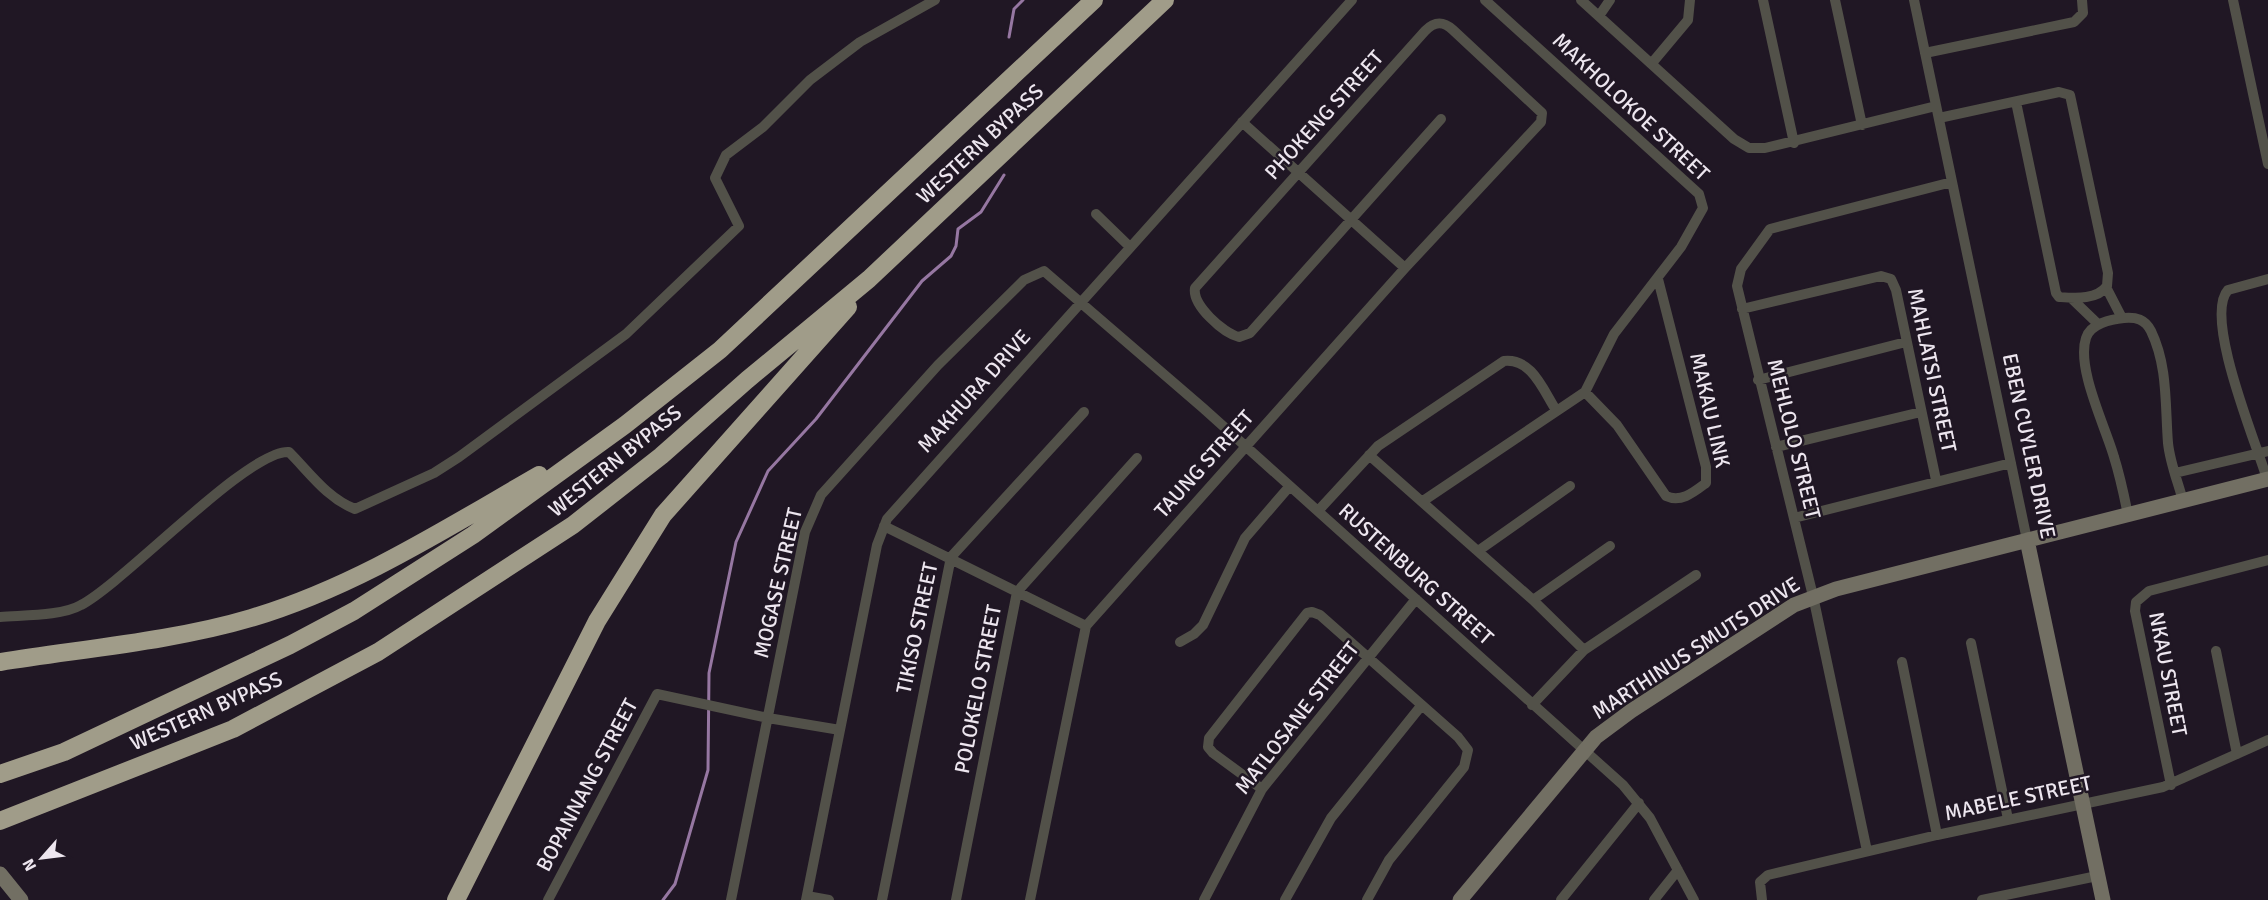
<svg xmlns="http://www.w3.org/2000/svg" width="2268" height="900" font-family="Signika,sans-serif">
<rect width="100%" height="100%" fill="#201724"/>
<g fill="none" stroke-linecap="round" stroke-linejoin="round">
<path stroke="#9677a2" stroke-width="3" d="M1009,37L1014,9L1023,0
M663,900L675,884L708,770L709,673L736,542L768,471L816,419L922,281L951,256L956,246L958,229L981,212L1004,175"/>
<path stroke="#525149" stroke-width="10" d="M1581,0L1734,139L1749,148H1765L1936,106
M1763,0L1794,143
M1835,0L1862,125
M1914,0L2027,540
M2233,0L2268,164
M1599,16L1610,0
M1925,53L2074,22L2083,13L2082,0
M1652,63L1688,20L1690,0
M1939,118L2059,92L2070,95L2108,273L2107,286C2097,300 2075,298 2059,297L2056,293L2016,102
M1242,122L1405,268
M1096,214L1130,247
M2106,287L2122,318
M2071,298L2098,324
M1742,309L1881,276L1891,279L1896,290L1936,480
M1758,380L1906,342
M1585,392L1617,425L1666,496C1681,503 1694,492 1706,483V467L1658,279
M1776,447L1921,412
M1369,455L1533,600L1584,650
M2175,473L2268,451
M2267,479C2257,445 2203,317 2228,290L2268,279
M1423,501L1585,392L1614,334L1681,247L1703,208L1699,194L1485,0
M1318,511L1378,446L1504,361C1532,358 1543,390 1556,410
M2128,515C2124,495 2120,476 2114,457C2106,428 2076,368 2086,338C2090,324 2111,319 2124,318C2136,317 2145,319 2151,331C2168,366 2165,405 2168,443C2170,463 2178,482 2183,501
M1794,518L2011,463
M884,526L1086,626
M1478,551L1570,486
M1533,600L1610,546
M0,617C23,615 62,616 81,605C126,581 249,449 289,452C310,473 327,498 355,509L434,473L459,457L626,334L739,226L715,178L726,155L763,127L810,80L860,42L935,0
M1180,642L1194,634L1203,625L1245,538L1289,487
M1971,643L2008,819
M2216,651L2237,754
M1902,662L1937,835
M1532,705L1584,650L1696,575
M2171,785L2135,611L2136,602L2149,591L2268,560
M1262,789L1213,753L1208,747L1209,738L1307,613L1312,612L1320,615L1458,737L1468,750L1464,767L1389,860L1367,900
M1867,851L1813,596L1737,286L1741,269L1770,229L1952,182
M807,896L829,900
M548,900L657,694L768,718L840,730
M731,900L805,532L821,495L938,365L1024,280L1044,271L1203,408L1623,785L1650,818L1694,900
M806,900L877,545L887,519L1352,0
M882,900L951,557L1084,412
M956,900L1017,592L1137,458
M1030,900L1086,626L1405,268L1541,122L1542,113L1453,30C1443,21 1435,21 1425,31L1195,288C1192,305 1223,333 1239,337L1250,333L1441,119
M1204,900L1262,789L1416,599
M1285,900L1331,818L1421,706
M1561,900L1639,803
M1654,900L1678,870
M1762,900L1760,882L1768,875L1937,835L2163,787L2268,740
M1982,900L2097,876"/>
<path stroke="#726f63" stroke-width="15" d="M2027,540L2103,900
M0,874L21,900
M1460,900L1596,737L1631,711L1794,605L1836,589L2268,479"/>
<path stroke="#a09c89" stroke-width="18" d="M0,662C80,649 174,641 251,618C355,587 445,529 539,475
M0,774L64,752L290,645L354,611L473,535L625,425L720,350L1094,0
M0,821L233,729L378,652L573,525L661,456L747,380L869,279L1165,0
M456,900L597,621L663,515L848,307"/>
</g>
<g text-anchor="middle" stroke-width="5" stroke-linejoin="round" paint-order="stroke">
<g font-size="21" fill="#ede6ef" stroke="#201724">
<text transform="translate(1631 107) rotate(43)" y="7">MAKHOLOKOE STREET</text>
<text transform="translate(1324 115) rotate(-48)" y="7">PHOKENG STREET</text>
<text transform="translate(980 144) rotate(-43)" y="7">WESTERN BYPASS</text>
<text transform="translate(1932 370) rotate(78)" y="7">MAHLATSI STREET</text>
<text transform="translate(974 391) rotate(-48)" y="7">MAKHURA DRIVE</text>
<text transform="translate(1710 410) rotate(77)" y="7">MAKAU LINK</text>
<text transform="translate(1794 439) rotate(76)" y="7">MEHLOLO STREET</text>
<text transform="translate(2029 446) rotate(78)" y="7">EBEN CUYLER DRIVE</text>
<text transform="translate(615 461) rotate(-39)" y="7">WESTERN BYPASS</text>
<text transform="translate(1204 464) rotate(-48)" y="7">TAUNG STREET</text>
<text transform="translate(1416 574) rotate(42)" y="7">RUSTENBURG STREET</text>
<text transform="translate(778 583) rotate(-77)" y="7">MOGASE STREET</text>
<text transform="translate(917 628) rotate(-78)" y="7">TIKISO STREET</text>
<text transform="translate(1696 648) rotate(-33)" y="7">MARTHINUS SMUTS DRIVE</text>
<text transform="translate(2168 674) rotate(79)" y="7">NKAU STREET</text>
<text transform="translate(978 689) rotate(-79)" y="7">POLOKELO STREET</text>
<text transform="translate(206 711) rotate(-24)" y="7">WESTERN BYPASS</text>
<text transform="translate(1297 718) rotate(-52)" y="7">MATLOSANE STREET</text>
<text transform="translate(587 785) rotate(-62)" y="7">BOPANNANG STREET</text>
<text transform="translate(2018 798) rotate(-12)" y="7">MABELE STREET</text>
</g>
</g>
<g transform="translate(42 858) rotate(242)" stroke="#201724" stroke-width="4.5" paint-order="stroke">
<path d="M0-4.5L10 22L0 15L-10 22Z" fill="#ede6ef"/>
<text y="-9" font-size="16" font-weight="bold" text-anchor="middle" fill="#ede6ef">N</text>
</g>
</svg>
